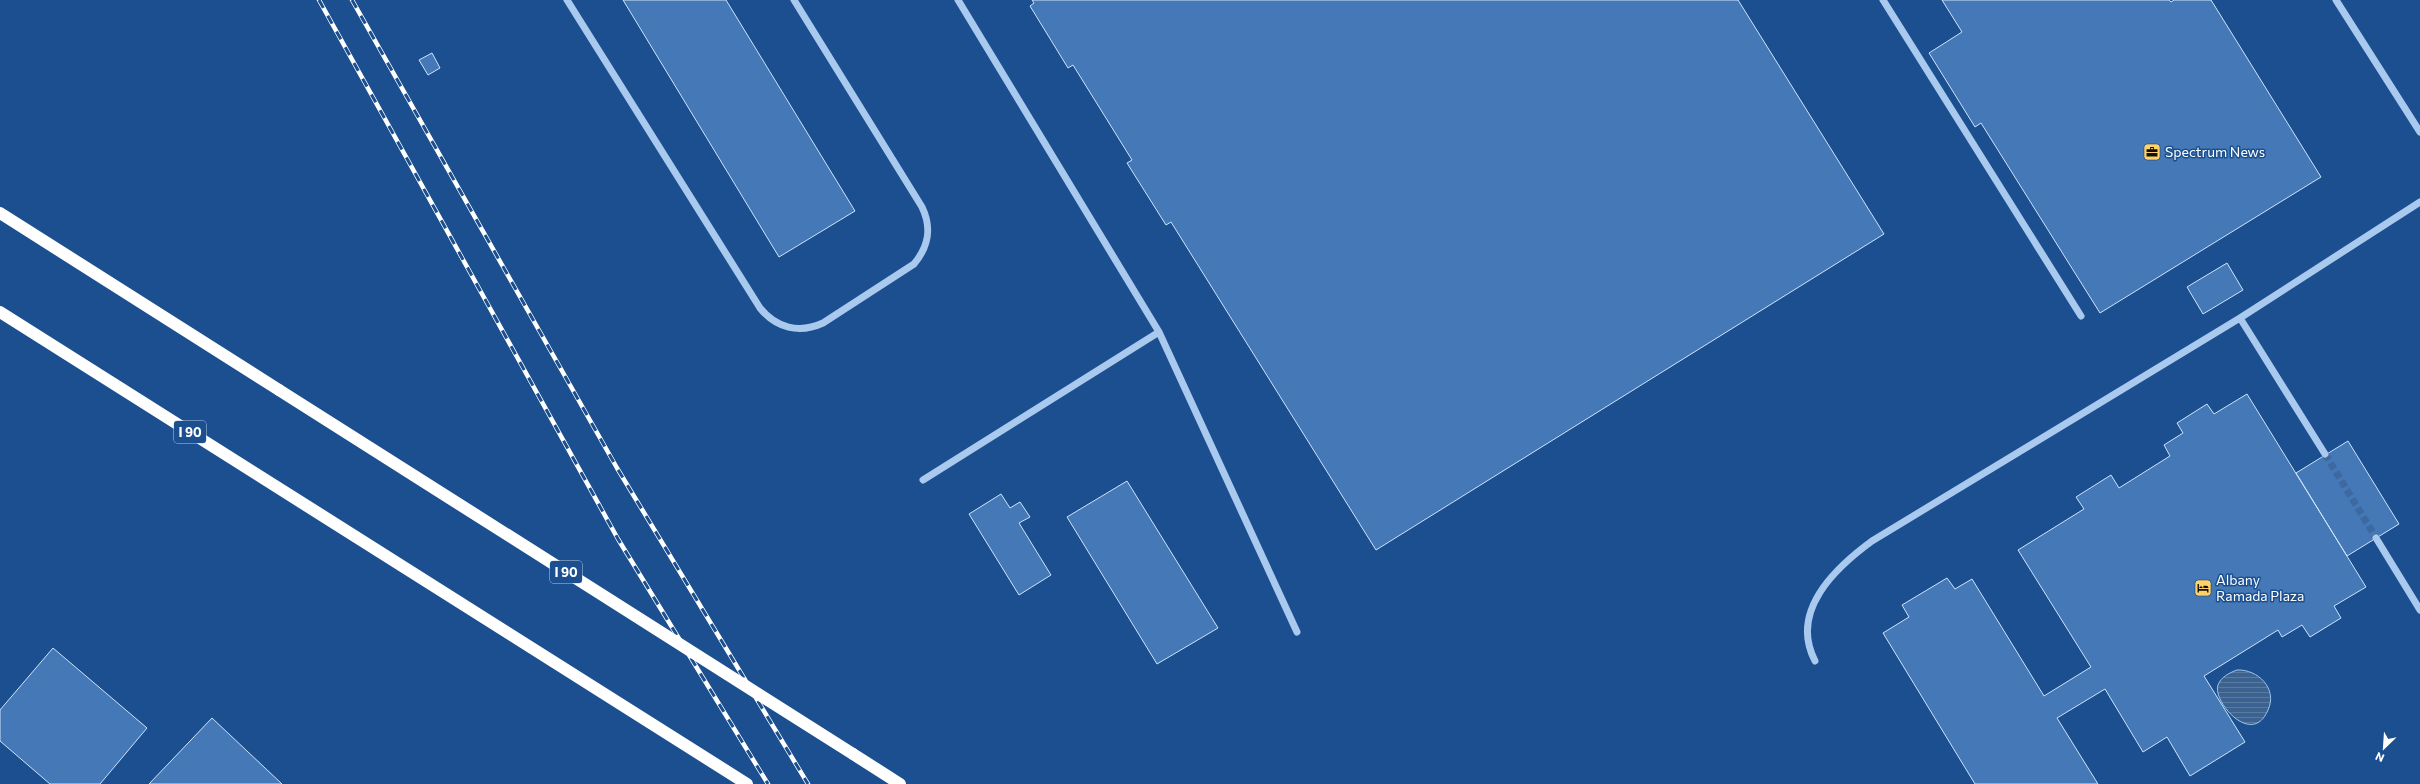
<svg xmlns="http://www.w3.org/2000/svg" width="2420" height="784" font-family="Commissioner,sans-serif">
<defs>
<pattern id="water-rules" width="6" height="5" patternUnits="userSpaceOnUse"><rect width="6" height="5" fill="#3c6290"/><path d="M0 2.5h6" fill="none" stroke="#597aa1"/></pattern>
</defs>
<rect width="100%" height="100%" fill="#1b4f8f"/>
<path fill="url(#water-rules)" stroke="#9cc4f0" d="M2237,670C2258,669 2278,689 2268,710C2252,748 2212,701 2218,685C2221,677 2229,673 2237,670Z"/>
<path fill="#4478b7" stroke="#cfe3fa" d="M623,0H726L855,211L779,257Z
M1032,0H1738L1884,234L1376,550L1171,222L1166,225L1127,163L1132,160L1073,65L1068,68L1030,6L1034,3Z
M1942,0H2169L2171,2L2174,0H2211L2321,177L2100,313L1981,123L1975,127L1929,53L1962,32Z
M432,53L440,68L428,75L419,60Z
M2227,263L2243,290L2203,314L2187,287Z
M2247,394L2366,587L2334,606L2341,618L2310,637L2302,625L2282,637L2278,630L2204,676L2245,742L2190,776L2167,737L2143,752L2105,689L2057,718L2098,784H1975L1883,633L1909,617L1902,605L1947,578L1955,589L1972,579L2044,696L2091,667L2018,550L2084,509L2076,497L2111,475L2119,488L2170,456L2164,445L2183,433L2177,423L2207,404L2214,414Z
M2348,441L2399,524L2347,556L2296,473Z
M1127,481L1218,628L1157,664L1067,517Z
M1001,494L1010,508L1020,502L1030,517L1019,523L1051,575L1019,595L969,514Z
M53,648L147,728L100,784H50L0,741V710Z
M212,718L282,784H149Z"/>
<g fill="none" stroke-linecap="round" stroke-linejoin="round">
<path stroke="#3d69a0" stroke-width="7" stroke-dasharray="7 3.5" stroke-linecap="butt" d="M2325,454L2376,538"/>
<path stroke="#a9c9ee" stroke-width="7" d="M567,0L760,308C776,328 799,334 823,323L914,264C929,246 932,228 922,207L794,0
M958,0L1159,332L1297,632
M1883,0L2081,316
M2336,0L2420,132
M2325,454L2240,318L2420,202
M923,480L1159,332
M2376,538L2420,610
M1815,661C1789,611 1835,568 1872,541L2240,318"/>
<path stroke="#fff" stroke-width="12" d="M0,213L279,390
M0,312L747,784
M853,754L900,784"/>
<defs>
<path id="rail" d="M319,0L618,539L768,784
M352,0L617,468L808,784"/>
</defs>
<use href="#rail" stroke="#fff" stroke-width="4.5"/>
<use href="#rail" stroke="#1b4f8f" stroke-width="3" stroke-dasharray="9" stroke-linecap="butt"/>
<path stroke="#fff" stroke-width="12" d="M279,390L853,754"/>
</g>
<defs>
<symbol id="office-square" viewBox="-11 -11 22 22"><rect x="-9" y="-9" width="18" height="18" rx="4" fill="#ffd166" stroke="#1b4f8f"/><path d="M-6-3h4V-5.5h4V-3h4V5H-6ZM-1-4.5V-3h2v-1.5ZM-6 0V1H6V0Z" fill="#111"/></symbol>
<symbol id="hotel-square" viewBox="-11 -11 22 22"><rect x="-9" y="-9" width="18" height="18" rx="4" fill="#ffd166" stroke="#1b4f8f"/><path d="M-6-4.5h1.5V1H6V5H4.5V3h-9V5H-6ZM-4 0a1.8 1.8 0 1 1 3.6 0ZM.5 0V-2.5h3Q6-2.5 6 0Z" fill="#111"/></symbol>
</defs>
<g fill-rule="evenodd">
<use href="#office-square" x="2142" y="142" width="20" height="20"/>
<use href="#hotel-square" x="2193" y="578" width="20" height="20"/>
</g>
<g text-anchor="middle" stroke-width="3" stroke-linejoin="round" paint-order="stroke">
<g fill="#1b4f8f" stroke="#bbcadd" stroke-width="1">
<rect x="174" y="421" width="32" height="22" rx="3"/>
<rect x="550" y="561" width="32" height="22" rx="3"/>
</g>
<g font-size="13" font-weight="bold" fill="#fff">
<text x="190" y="437">I 90</text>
<text x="566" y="577">I 90</text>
</g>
<g font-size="14" fill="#fff" stroke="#1b4f8f" text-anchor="start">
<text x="2165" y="157">Spectrum News</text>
<text x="2216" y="585">Albany<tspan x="2216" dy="16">Ramada Plaza</tspan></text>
</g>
</g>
<g transform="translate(2384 748) rotate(205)" stroke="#1b4f8f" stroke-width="3" paint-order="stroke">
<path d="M0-3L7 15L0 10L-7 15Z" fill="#ffffff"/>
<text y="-6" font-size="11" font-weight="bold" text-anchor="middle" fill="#ffffff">N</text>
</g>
</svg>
